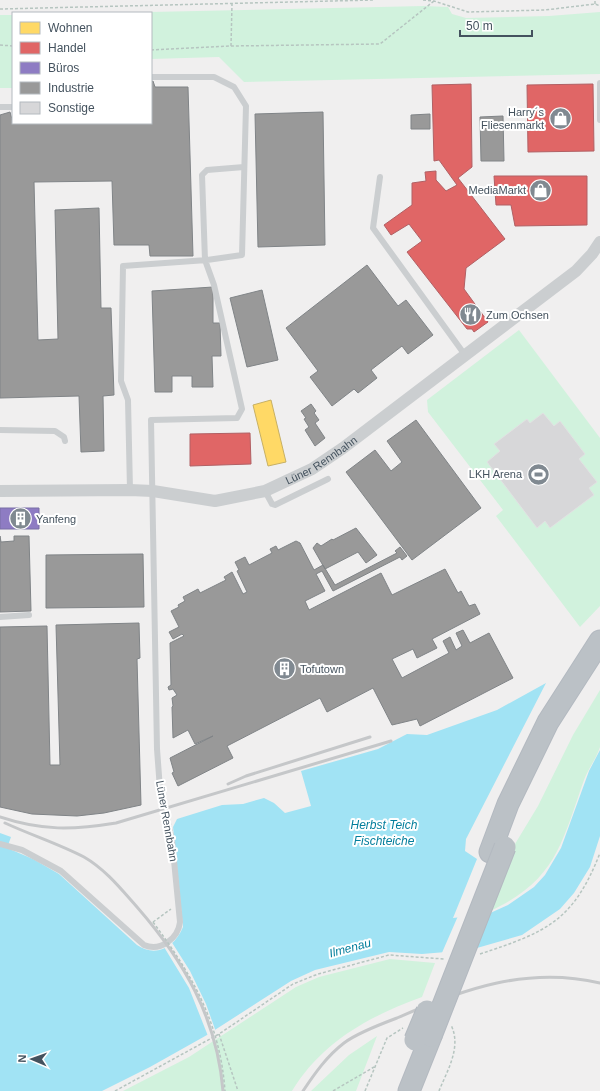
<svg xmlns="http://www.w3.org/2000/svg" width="600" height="1091" font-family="Arial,sans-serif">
<rect width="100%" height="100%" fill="#f0efef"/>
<path fill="#d1f2dd" d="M424,6L448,7L452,14L466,18L549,16L600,12V74L244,82L219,57L151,59V13H103Z
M0,15H13V88H0Z
M519,330L600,438V606L580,627L496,516L503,510L428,412L427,400Z
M600,690C600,702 600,738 600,747C596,759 588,769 584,780C561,845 556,881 488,912L515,844L538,806L573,735Z
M390,959L435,963L422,997C369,1016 322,1042 292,1091H123L189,1057L296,987L319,977Z
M377,1036L356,1091H311L349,1055Z"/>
<path fill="#a1e3f4" d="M546,683L466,839L465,851L477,859L453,918L488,914L508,905L534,887L545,875L561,848L589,771L600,750V836L590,867L574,893L560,909L522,935L470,950L422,954L389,952L315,970L291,981L207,1035L150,1067L102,1091H0V833L11,837L7,848L33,859L59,874L137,945C156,958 175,947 183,927L173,827L177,819L222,805L243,804L264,798L274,803L285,813L311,806L301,771L378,749L407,734L427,735L497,710Z"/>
<path fill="#f0efef" d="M487,912L472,952L441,955L458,916Z
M171,941L190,971L206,1004L216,1032L208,1036L189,988L164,947Z"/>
<path fill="#ffd966" stroke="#c7b064" d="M271,400L286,462L268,466L253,405Z"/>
<path fill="#e06666" stroke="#b16064" d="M471,84L472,167L458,178L505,239L466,268L464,289L488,322L474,332L472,329H467L407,252L422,241L409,224L391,235L384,225L412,205V183L426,181L425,172L436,171V180L446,191L457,185L439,160L434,161L432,85Z
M593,84L594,151L528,152L527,85Z
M494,176H587V225L515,226L511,205H496Z
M250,433L251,464L190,466V434Z"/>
<path fill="#8e7cc3" stroke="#786fa5" d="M0,508H39V529H0Z"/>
<path fill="#999" stroke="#808487" d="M153,81L155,87H188L193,256H150L149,245H114L112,181L34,182L38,340L58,339L55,210L99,208L101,308H111L114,395L103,396L104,451L81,452L79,396L0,398V115L10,112L13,123H151V82Z
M323,112L325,245L258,247L255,114Z
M430,114V129H411V115Z
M503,116L504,161H481L480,117Z
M367,265L398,306L406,300L433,335L408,354L402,346L371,370L377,378L358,393L354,389L332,406L310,377L318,371L286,328Z
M213,287V323H220L221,356H212L213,387H192V376H172V392H155L152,291Z
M262,290L278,360L247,367L230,298Z
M311,404L316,411L314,413L319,420L315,423L325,438L315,446L305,430L309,427L304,419L306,418L301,411Z
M416,420L481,508L412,560L346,472L375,450L391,471L402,462L387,441Z
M356,528L377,555L366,563L358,552L325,569L313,548L317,543L321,546L332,539L333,540Z
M0,536L1,542L14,541V536H29L31,611L0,612Z
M296,541L300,543L314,570L323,565L335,585L397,553L395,551L400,547L407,556L402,560L400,557L333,591L322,571L316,574L325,591L305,601L309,610L381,573L392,595L445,569L458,593L461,591L469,606L475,604L480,614L432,639L437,648L417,658L413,649L392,659L402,678L449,653L443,641L450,637L456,650L462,646L456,633L463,630L470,643L489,633L513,678L420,726L417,719L392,725L373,688L327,712L320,698L227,746L233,758L178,786L172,773L174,772L170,758L213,736L195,744L188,730L173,738L172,707L173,706L172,698L177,695L173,689L169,690L168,687L171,685L170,643L184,636L182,634L173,639L169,632L179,627L171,611L179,607L178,605L185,601L183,597L198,589L200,593L226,580L224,577L232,572L243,594L247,592L237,571L239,570L235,562L245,557L249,565L272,553L270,549L276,546L278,550Z
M143,554L144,607L46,608V555Z
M139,623L140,658L137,659L141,805L104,813L77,816L32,814L0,807V627L47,626L50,765H60L56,625Z"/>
<path fill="#d7d7d9" stroke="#e1e1e2" d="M543,413L554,426L560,421L585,454L579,459L597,482L589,488L594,495L550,528L545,521L537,528L487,462L500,451L494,444L527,419L530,423Z"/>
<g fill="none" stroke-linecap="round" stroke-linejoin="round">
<defs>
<path id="motorway" d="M490,852L508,804L548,722L600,641
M409,1091L431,1036"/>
</defs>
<use href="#motorway" stroke="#b3b9c0" stroke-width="23"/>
<path stroke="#b6c5c0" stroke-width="1.5" stroke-dasharray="3 2" stroke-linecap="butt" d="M423,0L434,1L468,12L545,10L595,4L600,6
M595,4V0
M0,9L374,0
M0,45L13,46
M231,46L232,4
M151,50L231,46L380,44L434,1
M153,922L171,909
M480,954C546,932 573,922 600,853
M219,1034L238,1091
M115,1091L219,1034L293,984L318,974L389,955L444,959
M333,1091L374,1067
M365,1091L387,1038L403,1028
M439,1091C447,1071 462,1047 451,1025"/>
<path stroke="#cbced0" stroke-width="6" d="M600,83V120
M0,107H13
M380,177L373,228L465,355
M0,430L55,431L64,437L65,441
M130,490L128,400L121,381L123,266L207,260L242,255L246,106L234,87L214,77H151
M265,491L272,504L275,505L328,479
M0,617L29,615
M0,844L22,850L61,871L144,945C160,952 178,939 180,922L172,840L160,789L157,749L151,420L237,418L242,409L214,285L205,260L202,175L207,170L244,167"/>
<path stroke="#cbced0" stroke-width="12" id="s1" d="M0,491L130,490L153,491L215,501L265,491L312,469L343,448L576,271L592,254L600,242"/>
<use href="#motorway" stroke="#bbc1c6" stroke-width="21"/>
<path stroke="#c5c7c9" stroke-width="3" d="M228,784L246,776L370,737
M0,817C42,831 73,830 116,823L391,741
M5,823C31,835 59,844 84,857C105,869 121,889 137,907C184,961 217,1018 223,1091
M303,1091C315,1073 327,1056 344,1043C357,1033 381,1024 397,1018C463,989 527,966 600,983"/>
<defs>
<path id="motorway-bridge" d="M431,1036L505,847
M415,1040L427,1011"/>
</defs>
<use href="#motorway-bridge" stroke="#b3b9c0" stroke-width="23" stroke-linecap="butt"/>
<path stroke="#b6c5c0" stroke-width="1.5" stroke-dasharray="3 2" stroke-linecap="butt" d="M153,922C193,976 220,1023 225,1091"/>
<use href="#motorway-bridge" stroke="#bbc1c6" stroke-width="21"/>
</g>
<defs>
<symbol id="shop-disc" viewBox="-11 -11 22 22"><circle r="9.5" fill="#808991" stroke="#fff"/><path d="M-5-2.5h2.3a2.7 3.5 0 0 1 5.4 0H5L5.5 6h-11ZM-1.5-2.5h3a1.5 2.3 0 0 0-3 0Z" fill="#fff"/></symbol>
<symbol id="restaurant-disc" viewBox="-11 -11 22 22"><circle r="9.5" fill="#808991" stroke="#fff"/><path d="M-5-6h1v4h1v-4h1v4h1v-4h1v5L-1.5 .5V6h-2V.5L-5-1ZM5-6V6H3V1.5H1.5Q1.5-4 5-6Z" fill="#fff"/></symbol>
<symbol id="stadium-disc" viewBox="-11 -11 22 22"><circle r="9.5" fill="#808991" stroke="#fff"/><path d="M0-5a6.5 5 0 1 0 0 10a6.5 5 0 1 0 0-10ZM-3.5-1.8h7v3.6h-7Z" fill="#fff"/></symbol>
<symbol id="building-disc" viewBox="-11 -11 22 22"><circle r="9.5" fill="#808991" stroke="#fff"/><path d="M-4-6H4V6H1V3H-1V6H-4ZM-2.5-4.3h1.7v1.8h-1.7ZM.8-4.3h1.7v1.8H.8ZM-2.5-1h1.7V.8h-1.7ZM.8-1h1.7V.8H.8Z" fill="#fff"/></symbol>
</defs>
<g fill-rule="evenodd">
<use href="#shop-disc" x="548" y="106" width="25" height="25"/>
<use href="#shop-disc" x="528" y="178" width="25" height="25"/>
<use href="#restaurant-disc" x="458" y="302" width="25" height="25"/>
<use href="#stadium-disc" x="526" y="462" width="25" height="25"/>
<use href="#building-disc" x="8" y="506" width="25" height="25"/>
<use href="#building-disc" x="272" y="656" width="25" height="25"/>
</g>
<g text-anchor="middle" stroke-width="4" stroke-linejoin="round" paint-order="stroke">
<g font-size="11" fill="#44525e" stroke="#fff" text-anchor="end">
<text x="544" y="116">Harry´s<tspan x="544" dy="13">Fliesenmarkt</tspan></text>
<text x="526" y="194">MediaMarkt</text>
<text x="486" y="319" text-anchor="start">Zum Ochsen</text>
<text x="522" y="478">LKH Arena</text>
<text x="36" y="523" text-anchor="start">Yanfeng</text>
<text x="300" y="673" text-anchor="start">Tofutown</text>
</g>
<g font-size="11" fill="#44525e" stroke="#fff">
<text dy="4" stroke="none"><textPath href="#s1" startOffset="331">Lüner Rennbahn</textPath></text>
<text transform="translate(167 821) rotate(80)" y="4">Lüner Rennbahn</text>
</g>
<g font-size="12" font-style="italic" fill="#037e9c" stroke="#fff">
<text x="384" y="829">Herbst Teich</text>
<text x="384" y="845">Fischteiche</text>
<text transform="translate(350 948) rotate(-15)" y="4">Ilmenau</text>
</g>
</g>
<rect x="12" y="12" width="140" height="112" fill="#ffffff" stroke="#b4babf"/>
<rect x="20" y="22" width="20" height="12" fill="#ffd966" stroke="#b4babf"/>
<text x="48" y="32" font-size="12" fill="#44525e">Wohnen</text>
<rect x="20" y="42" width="20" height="12" fill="#e06666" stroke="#b4babf"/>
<text x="48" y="52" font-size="12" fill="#44525e">Handel</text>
<rect x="20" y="62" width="20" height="12" fill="#8e7cc3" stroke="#b4babf"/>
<text x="48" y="72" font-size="12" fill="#44525e">Büros</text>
<rect x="20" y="82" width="20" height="12" fill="#999999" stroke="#b4babf"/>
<text x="48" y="92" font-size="12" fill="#44525e">Industrie</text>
<rect x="20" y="102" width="20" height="12" fill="#d7d7d9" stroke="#b4babf"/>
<text x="48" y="112" font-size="12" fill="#44525e">Sonstige</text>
<g transform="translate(32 1059) rotate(272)" stroke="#ffffff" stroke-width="3" paint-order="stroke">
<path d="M0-3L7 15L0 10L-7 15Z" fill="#44525e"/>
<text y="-6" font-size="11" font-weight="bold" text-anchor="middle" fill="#44525e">N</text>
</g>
<path d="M460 30v6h72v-6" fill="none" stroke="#44525e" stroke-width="2"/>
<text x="466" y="30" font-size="12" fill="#44525e" stroke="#ffffff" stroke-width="3" paint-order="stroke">50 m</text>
</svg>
